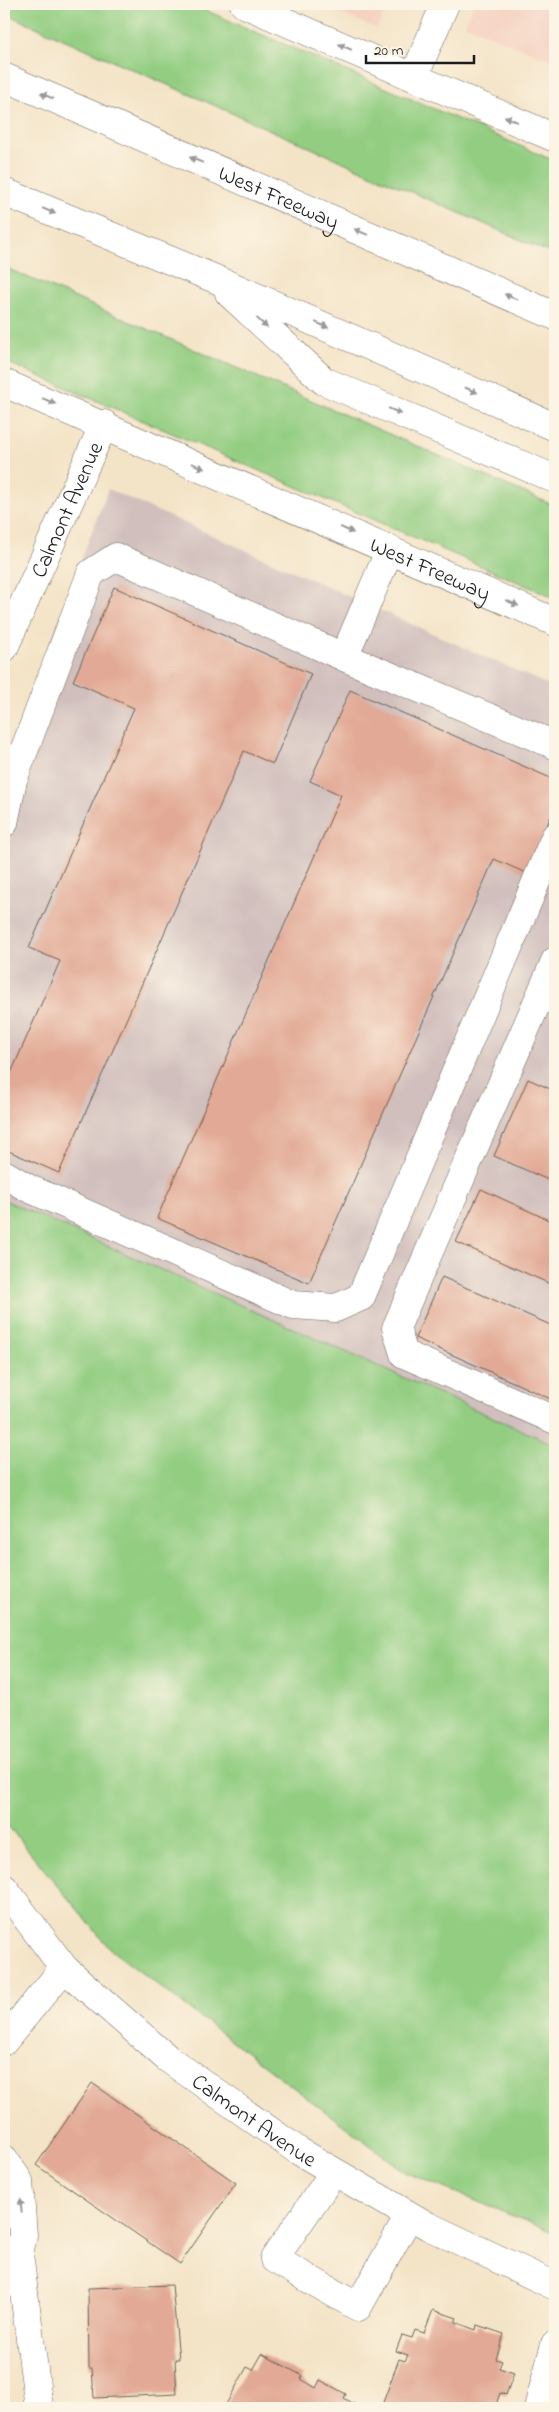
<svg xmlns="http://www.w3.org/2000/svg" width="559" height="2412" font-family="'Indie Flower',sans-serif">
<rect width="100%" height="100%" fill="#fcf5e5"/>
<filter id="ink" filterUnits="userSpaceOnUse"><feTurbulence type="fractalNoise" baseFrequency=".02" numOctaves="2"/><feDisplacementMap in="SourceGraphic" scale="10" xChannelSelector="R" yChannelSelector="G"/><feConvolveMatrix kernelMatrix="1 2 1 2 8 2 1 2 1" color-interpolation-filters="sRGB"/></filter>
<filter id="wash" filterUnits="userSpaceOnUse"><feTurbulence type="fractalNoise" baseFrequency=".0096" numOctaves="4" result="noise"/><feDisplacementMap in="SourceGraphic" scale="20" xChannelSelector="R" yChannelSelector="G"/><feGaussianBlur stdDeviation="1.12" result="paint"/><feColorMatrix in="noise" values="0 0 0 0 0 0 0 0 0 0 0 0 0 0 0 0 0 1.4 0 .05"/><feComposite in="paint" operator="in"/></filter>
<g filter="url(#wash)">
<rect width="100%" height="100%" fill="#f4e4c7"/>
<path fill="#f5d2c2" d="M318,4H388L377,29Z
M474,4H555V62L465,25Z"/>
<path fill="#d1bfbd" d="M108,489L555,688V1445L4,1200V765Z"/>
<path fill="#92cd81" stroke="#57744e" d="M4,4H191L555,161V255L4,13Z
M4,267L555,506V598L4,361Z
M4,1200L555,1445V2233L407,2173L111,1950L4,1821Z"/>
<g id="blocks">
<path fill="#e2aa96" d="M114,587L311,674L273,764L244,751L59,1173L4,1149V1089L60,961L29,948L134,708L73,681Z
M350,690L555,780V807L526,873L494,859L309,1283L157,1218L341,795L310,781Z
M528,1079L555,1091V1183L494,1156Z
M481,1189L555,1223V1286L456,1242Z
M442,1277L555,1327V1401L415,1338Z
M92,2083L236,2183L180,2264L36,2165Z
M172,2285L179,2359H175L177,2394L94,2398L92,2368H89L88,2288Z
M433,2310L457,2318L455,2322L476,2330L477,2325L504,2334L496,2359L502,2361L499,2368L514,2373L506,2395L500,2393L495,2408H381L399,2359L405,2361L408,2355L396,2351L402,2335L412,2338L415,2330L424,2333Z
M262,2354L303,2376L301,2379L316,2388L320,2380L346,2394L344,2398L356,2405L354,2408H224L247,2367L253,2370Z"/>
</g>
</g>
<g filter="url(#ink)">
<use href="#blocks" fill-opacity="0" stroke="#686258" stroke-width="1"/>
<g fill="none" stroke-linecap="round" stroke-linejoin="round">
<defs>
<g id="minor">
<path d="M414,77L445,4"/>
<path id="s1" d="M4,648L104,424"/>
<path d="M344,657L555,745"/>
<path d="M4,823L13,780L91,573L116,557L344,657L390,549"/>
<path d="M555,961L396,1328L404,1354L555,1420"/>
<path d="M4,1174L28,1188L293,1305L336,1308L361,1297L555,837"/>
<path id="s2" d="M4,1888L64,1968L167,2058L297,2150L428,2226L555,2286"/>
<path d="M4,2041L64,1968"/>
<path d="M4,2159L19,2181L23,2235L19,2254L39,2408"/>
<path d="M334,2172L274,2259L358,2307L409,2216"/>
<path d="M538,2408L555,2344"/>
</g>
<g id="major">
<path d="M244,4L555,138"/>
<path id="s3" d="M4,383L555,622"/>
</g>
<g id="highway">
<path id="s4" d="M4,77L555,316"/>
<path d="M4,192L213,278L555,427"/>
<path d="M229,293L324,381L555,479"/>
</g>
</defs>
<use href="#minor" stroke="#686258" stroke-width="29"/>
<use href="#major" stroke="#686258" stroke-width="29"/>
<use href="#highway" stroke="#686258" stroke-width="29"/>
<use href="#minor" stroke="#fff" stroke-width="28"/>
<use href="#major" stroke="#fff" stroke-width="28"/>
<use href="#highway" stroke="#fff" stroke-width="28"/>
</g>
<defs><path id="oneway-solid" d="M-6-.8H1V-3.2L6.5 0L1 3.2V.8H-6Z" transform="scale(1.25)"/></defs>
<g fill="#999">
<use href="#oneway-solid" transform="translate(345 47) rotate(-157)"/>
<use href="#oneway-solid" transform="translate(47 96) rotate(-157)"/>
<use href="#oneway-solid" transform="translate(511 119) rotate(-156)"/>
<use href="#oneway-solid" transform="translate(196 160) rotate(-157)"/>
<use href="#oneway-solid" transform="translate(49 211) rotate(22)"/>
<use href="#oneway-solid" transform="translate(361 232) rotate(-157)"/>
<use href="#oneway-solid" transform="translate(511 297) rotate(-157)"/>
<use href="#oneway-solid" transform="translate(262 323) rotate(43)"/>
<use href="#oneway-solid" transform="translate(322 325) rotate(23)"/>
<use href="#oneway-solid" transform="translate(471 390) rotate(23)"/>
<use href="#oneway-solid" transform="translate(49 401) rotate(23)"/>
<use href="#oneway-solid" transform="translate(395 411) rotate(23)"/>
<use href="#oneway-solid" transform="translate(198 466) rotate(24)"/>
<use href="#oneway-solid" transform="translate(347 530) rotate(24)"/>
<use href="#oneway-solid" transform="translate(512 603) rotate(24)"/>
<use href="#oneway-solid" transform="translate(21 2206) rotate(-95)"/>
</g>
</g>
<g text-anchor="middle" stroke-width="4.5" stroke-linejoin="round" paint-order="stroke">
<g font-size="22" fill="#1c1c1c" stroke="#fcf5e5">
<text dy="8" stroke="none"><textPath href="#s4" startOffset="300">West Freeway</textPath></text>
<text dy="8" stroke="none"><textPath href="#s1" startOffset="152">Calmont Avenue</textPath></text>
<text dy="8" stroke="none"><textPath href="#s3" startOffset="465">West Freeway</textPath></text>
<text dy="8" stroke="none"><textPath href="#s2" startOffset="344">Calmont Avenue</textPath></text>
</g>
</g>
<rect width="559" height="2412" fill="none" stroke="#fcf5e5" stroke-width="20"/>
<path d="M366 55v8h108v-8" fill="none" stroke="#1c1c1c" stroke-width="2.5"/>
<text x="374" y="55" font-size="15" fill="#1c1c1c" stroke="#fcf5e5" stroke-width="4" paint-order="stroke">20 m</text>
</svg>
